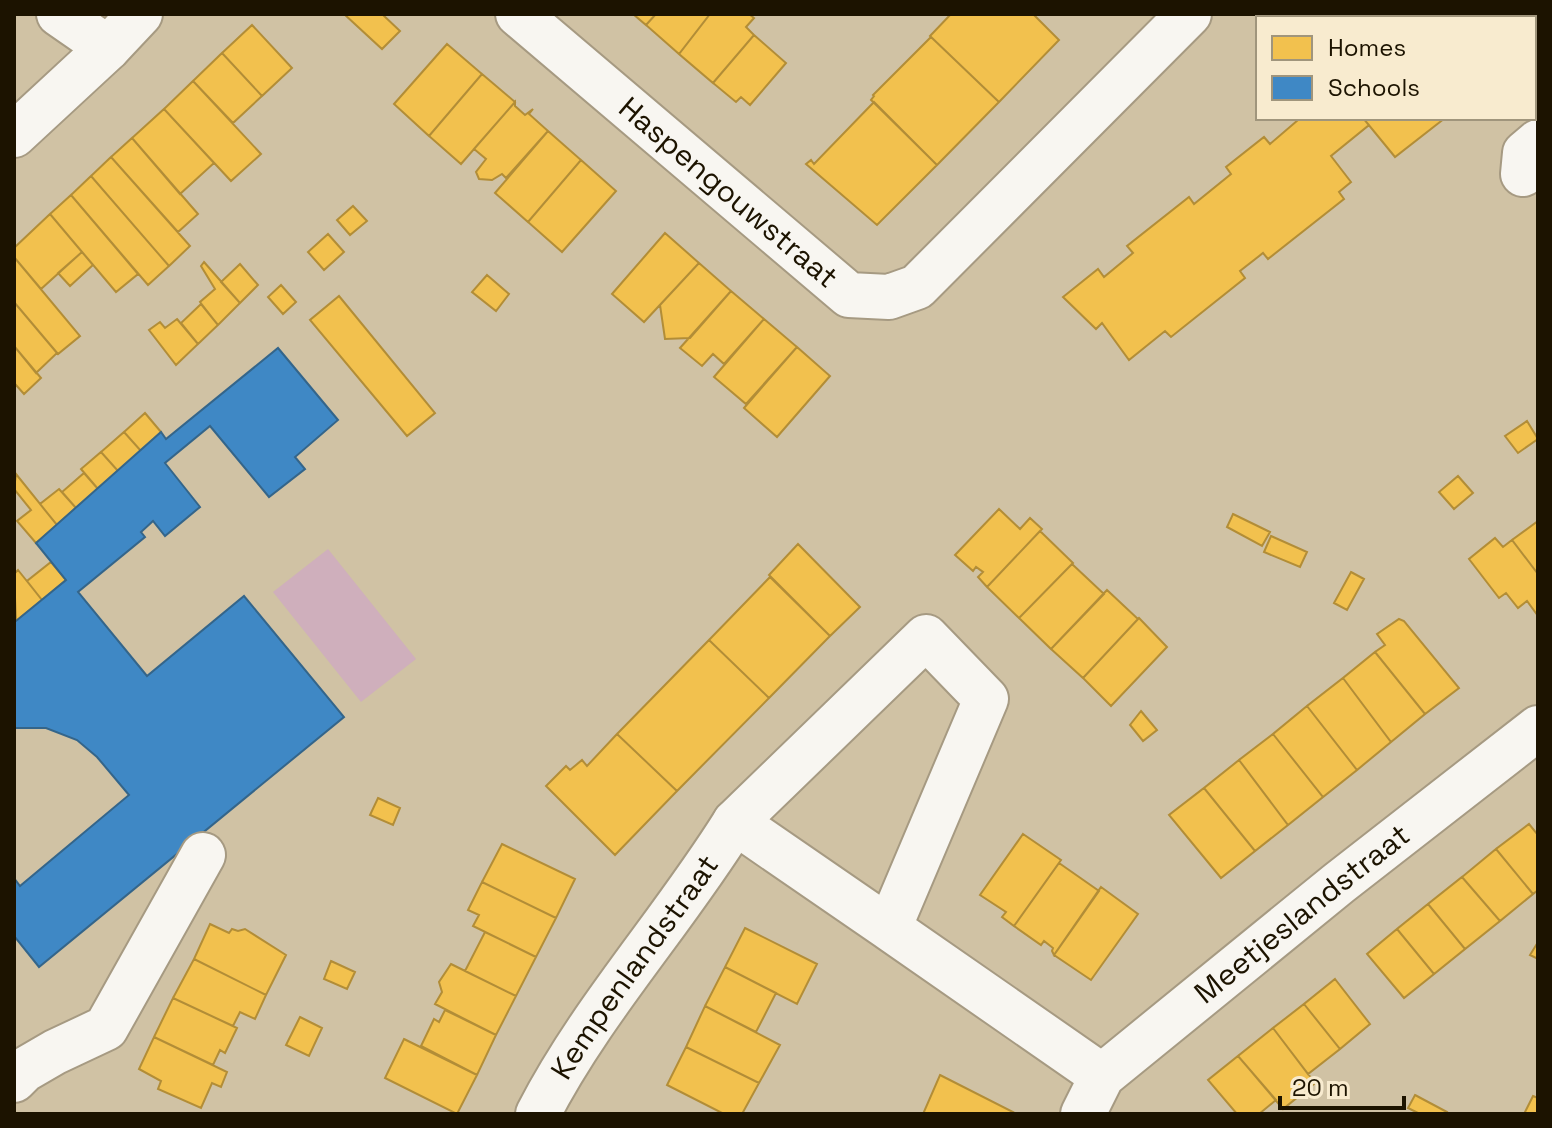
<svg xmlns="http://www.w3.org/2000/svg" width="1552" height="1128" font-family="'Space Grotesk',sans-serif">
<rect width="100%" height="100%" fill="#d0c2a4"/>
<path fill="#cfafbc" d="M328,549L416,659L361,702L273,592Z"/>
<path fill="#f2c14e" stroke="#b28d37" stroke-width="2" d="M344,14H382L400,31L382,49Z
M633,14H656L646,25Z
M656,14H710L679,54L646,25Z
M710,14H749L754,18L746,27L754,35L713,83L679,54Z
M951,14H1033L1059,40L999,102L930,36Z
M1414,14H1527L1530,18H1417Z
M1527,14H1538V28L1534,18Z
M1534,23L1538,28V43L1534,47Z
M252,25L292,68L262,96L222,53Z
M754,35L786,63L750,105L741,97L736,102L713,83Z
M931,37L999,102L937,165L871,100L874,96L873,95Z
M447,44L482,74L429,136L394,104Z
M222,53L262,96L233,123L193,81Z
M482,74L515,102L461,164L429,136Z
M193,81L261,154L231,181L164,109Z
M515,102V106L525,115L533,109L529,114L548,131L506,178L502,174L492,180L479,179L476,172L486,159L474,149Z
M874,102L937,165L877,225L806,164L811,160L814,164Z
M164,109L214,163L180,194L132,138Z
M1297,118H1363L1369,125L1331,156L1351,182L1339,192L1344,199L1268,259L1263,253L1240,271L1245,278L1171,337L1165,331L1129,360L1102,323L1096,329L1063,297L1098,269L1104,277L1133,253L1127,246L1189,197L1194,204L1231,174L1226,167L1264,137L1270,144L1298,120Z
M1363,118H1445L1395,157Z
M548,131L581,160L528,222L495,193Z
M132,138L198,214L178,232L111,157Z
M111,157L190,246L169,266L91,176Z
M581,160L616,191L562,252L528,222Z
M91,176L169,266L148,285L71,195Z
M71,195L138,274L116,292L50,214Z
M353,206L367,221L350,235L337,220Z
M50,214L82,252L41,289L14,257V248Z
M665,233L699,263L644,322L612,294Z
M328,234L344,252L324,270L308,252Z
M82,252L93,265L70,286L58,273Z
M14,257L80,336L58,354L14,302Z
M204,262L240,303L218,325L200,302L215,289L201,266Z
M699,263L731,291L690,338L665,339L660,305Z
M240,264L258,285L240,303L221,282Z
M487,275L509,294L496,311L472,292Z
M281,285L296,302L283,314L268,297Z
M731,291L764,319L724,364L713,354L702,366L680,348Z
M339,296L435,413L407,436L310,320Z
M14,302L57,353L36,373L14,346Z
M201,304L218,325L198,344L181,323Z
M177,319L198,344L176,365L149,330L160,322L165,328Z
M764,319L797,347L746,404L714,377Z
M14,346L41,378L24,394L16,385L14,387Z
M797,347L830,376L777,437L744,408Z
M145,413L161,432L141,451L124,432Z
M1527,421L1538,439L1518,453L1505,436Z
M124,432L141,451L118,471L101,452Z
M101,452L118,471L98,489L81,469Z
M84,473L98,489L76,508L62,492Z
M16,474L57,525L36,543L17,521L31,510L14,489Z
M1458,476L1473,493L1454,509L1439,492Z
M59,489L76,508L57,525L40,504Z
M999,509L1020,529L1030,518L1042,529L987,587L978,577L983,572L976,567L973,571L955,555Z
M1233,514L1270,532L1262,546L1227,527Z
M1538,521V574L1512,540Z
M1040,531L1073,563L1019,618L987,587Z
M1271,536L1307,552L1300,567L1264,552Z
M1495,538L1503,547L1512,540L1538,574V616L1527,601L1518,608L1506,593L1499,598L1469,559Z
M798,544L860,607L830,636L769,575Z
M51,562L66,580L42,600L27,581Z
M1072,564L1104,594L1051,649L1019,618Z
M18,570L42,600L16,621L14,574Z
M1351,572L1364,579L1347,610L1334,603Z
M770,577L830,636L769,698L709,640Z
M1107,590L1138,619L1083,678L1051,649Z
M1139,618L1167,647L1111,706L1083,678Z
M1399,619L1404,621L1459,688L1425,714L1375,652L1385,645L1377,634Z
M709,640L769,698L677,791L617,734Z
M1375,652L1425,714L1391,742L1343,678Z
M1343,678L1391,742L1357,770L1307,706Z
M1307,706L1357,770L1323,797L1273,734Z
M1141,711L1157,730L1143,741L1130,725Z
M617,734L677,791L615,855L546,786L566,766L570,770L582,760L587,766Z
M1273,734L1323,797L1288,825L1239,760Z
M1239,760L1288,825L1255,851L1204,788Z
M1204,788L1255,851L1221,878L1169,815Z
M378,798L400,808L393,825L370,815Z
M1529,824L1538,835V890L1533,894L1496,849Z
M1023,834L1061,860L1014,926L1002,917L1006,912L980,895Z
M502,844L575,879L556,918L482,882Z
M1496,849L1533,894L1500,921L1462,877Z
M1059,863L1099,891L1054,955L1052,951L1053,948L1044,941L1041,945L1014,926Z
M1462,877L1500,921L1465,949L1428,904Z
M482,882L556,918L536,957L473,926L479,915L468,910Z
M1101,887L1138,914L1091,980L1054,955Z
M1428,904L1465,949L1434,974L1397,929Z
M210,924L229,933L232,929L238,931L245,929L286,955L266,995L194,959Z
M745,928L817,964L797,1004L725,967Z
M1397,929L1434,974L1404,998L1367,954Z
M485,932L536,957L516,996L465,971Z
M1538,942V959L1530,955Z
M194,959L266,995L255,1019L240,1012L233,1026L173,998Z
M331,961L355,972L347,989L324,979Z
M451,964L516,996L496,1035L435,1004L442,992L439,982Z
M725,967L776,993L756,1032L705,1006Z
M1335,979L1370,1024L1340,1049L1304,1004Z
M173,998L237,1028L225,1053L220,1050L213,1065L154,1037Z
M1304,1004L1340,1049L1308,1074L1273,1028Z
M705,1006L780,1045L759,1083L686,1047Z
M445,1010L496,1035L477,1075L421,1046L434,1019L439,1022Z
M300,1017L322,1028L309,1056L286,1045Z
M1273,1028L1315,1083L1283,1109L1238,1056Z
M154,1037L227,1072L221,1087L212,1083L201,1108L158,1089L161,1081L139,1069Z
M404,1039L477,1075L457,1114L385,1078Z
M686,1047L759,1083L742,1114H724L667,1085Z
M1238,1056L1276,1100L1259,1114H1237L1208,1080Z
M940,1075L1013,1112L1011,1114H923Z
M1415,1095L1447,1112L1446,1114H1420L1408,1108Z
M1533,1096L1538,1098V1114H1524Z"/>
<path fill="#3f88c5" stroke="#34658a" stroke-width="2" d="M278,348L338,420L295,457L305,469L269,497L210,426L165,463L200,507L165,536L153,521L141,532L145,537L78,592L147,676L244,596L344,717L39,967L14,936V878L20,886L129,795L97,757L77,740L46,728H14V619L16,621L66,580L36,543L161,432L166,439Z"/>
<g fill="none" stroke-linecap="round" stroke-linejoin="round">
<defs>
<g id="minor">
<path d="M59,14L108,48"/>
<path id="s1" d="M518,14L849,295L889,297L917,287L1189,14"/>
<path d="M14,135L108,48L140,14"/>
<path d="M1523,174L1525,153L1538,142"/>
<path d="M889,928L735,822L926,637L986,699L889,928L1102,1076"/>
<path d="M14,1080L24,1070L55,1052L106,1028L203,855"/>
<path id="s2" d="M538,1114C592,1009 673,922 735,822"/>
<path id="s3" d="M1083,1114L1102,1076L1339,883L1538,728"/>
</g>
</defs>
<use href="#minor" stroke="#a69a82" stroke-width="48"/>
<use href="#minor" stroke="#f8f6f1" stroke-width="44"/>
</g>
<g text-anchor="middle" stroke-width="8" stroke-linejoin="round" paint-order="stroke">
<g font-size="30" fill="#1c1300" stroke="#f8ebcf">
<text dy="10" stroke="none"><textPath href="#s1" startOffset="276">Haspengouwstraat</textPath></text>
<text dy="10" stroke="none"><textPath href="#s3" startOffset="300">Meetjeslandstraat</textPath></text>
<text dy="10" stroke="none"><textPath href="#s2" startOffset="176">Kempenlandstraat</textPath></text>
</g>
</g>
<rect width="1552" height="1128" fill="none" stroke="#1c1300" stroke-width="32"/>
<rect x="1256" y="16" width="280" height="104" fill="#f8ebcf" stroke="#a0957c" stroke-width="2"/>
<rect x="1272" y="36" width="40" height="24" fill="#f2c14e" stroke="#a0957c" stroke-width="2"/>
<text x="1328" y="56" font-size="24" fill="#1c1300">Homes</text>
<rect x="1272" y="76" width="40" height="24" fill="#3f88c5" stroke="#a0957c" stroke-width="2"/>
<text x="1328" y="96" font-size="24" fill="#1c1300">Schools</text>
<path d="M1280 1096v12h124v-12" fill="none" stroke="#1c1300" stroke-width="4"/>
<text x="1292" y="1096" font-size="24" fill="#1c1300" stroke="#f8ebcf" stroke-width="6" paint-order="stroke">20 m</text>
</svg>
